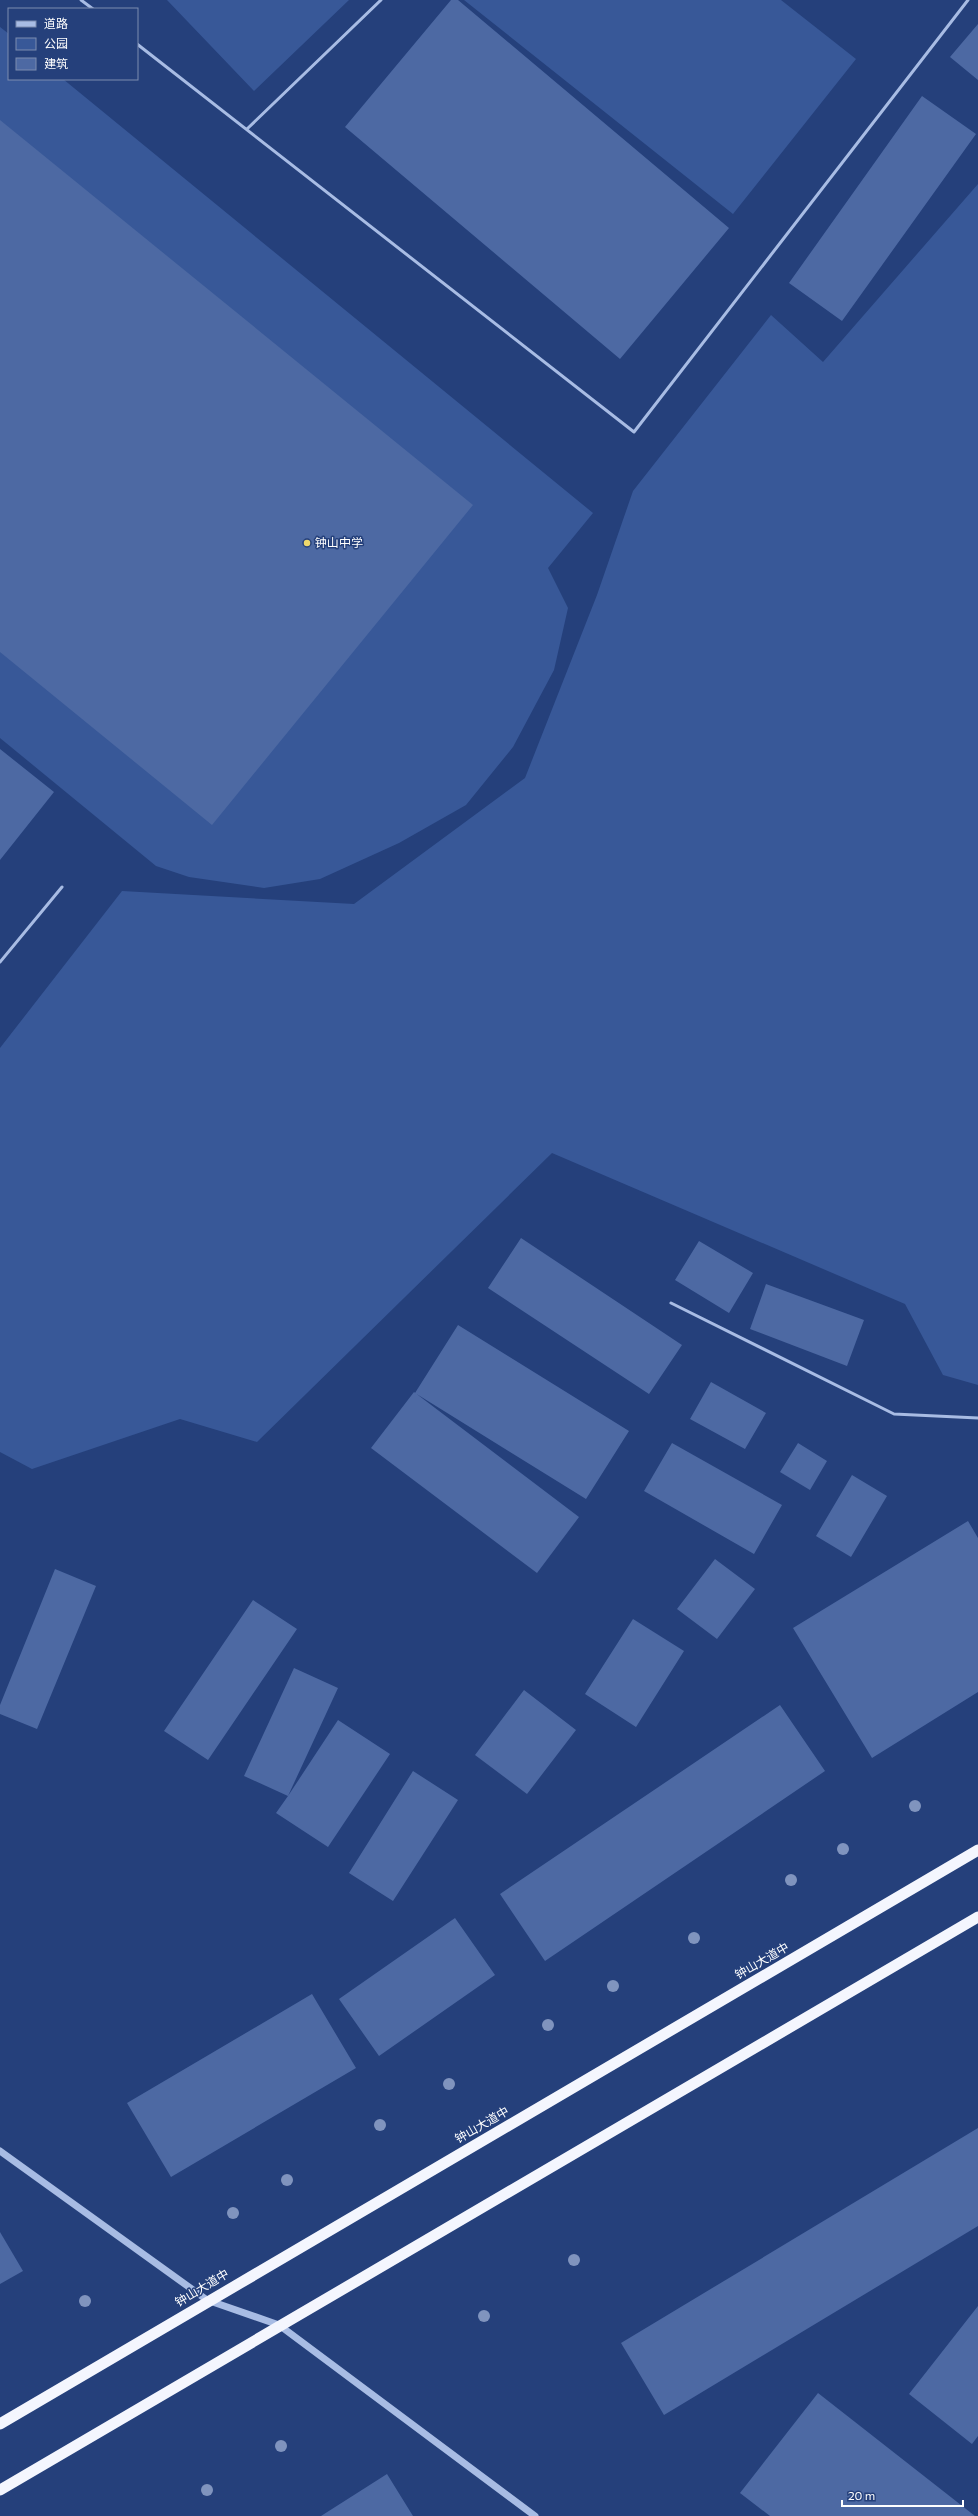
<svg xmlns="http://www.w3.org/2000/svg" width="978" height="2516" font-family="Commissioner,'Noto Sans SC',sans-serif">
<rect width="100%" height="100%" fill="#25407b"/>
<path fill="#385898" d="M167,0H349L254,91Z
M464,0H781L856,59L733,214Z
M0,27L9,34V79H63L593,513L548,568L568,608L554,670L513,747L466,805L399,843L320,879L264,888L189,877L156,866L0,738Z
M978,184V1385L943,1375L905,1304L552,1153L257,1442L180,1419L32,1469L0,1452V1048L122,891L354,904L525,778L597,595L633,491L771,315L823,362Z"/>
<path fill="#4d69a3" d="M451,0H458L729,228L620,359L345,127Z
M978,24V80L950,57Z
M922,96L976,134L842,321L789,283Z
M0,120L473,505L212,825L0,652Z
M0,749L54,792L0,860Z
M521,1238L682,1345L649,1394L488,1288Z
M699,1241L753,1273L729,1313L675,1280Z
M766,1284L864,1320L847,1366L750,1329Z
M458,1325L629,1431L586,1499L415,1393Z
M711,1382L766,1413L745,1449L690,1419Z
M414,1392L579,1517L537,1573L371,1448Z
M672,1443L782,1505L754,1554L644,1491Z
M798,1443L827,1461L810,1490L780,1472Z
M852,1475L887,1496L851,1557L816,1536Z
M968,1521L978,1538V1692L872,1758L793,1628Z
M715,1559L755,1589L717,1639L677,1609Z
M55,1569L96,1586L37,1729L0,1714V1705Z
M253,1600L297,1629L208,1760L164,1731Z
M633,1619L684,1651L636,1727L585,1694Z
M294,1668L338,1688L288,1796L338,1720L390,1754L328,1847L276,1813L288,1796L244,1776Z
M524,1690L576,1730L527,1794L475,1755Z
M780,1705L825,1771L545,1961L500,1894Z
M413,1771L458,1800L393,1901L349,1873Z
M455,1918L495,1975L379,2056L339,1999Z
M312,1994L356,2068L171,2177L127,2103Z
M978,2128V2226L664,2415L621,2343Z
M0,2232L23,2271L0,2284Z
M978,2306V2436L972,2444L909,2394Z
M818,2393L975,2516H770L740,2493Z
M387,2474L413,2516H321Z"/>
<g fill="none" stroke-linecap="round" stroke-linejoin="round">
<path stroke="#a8bce4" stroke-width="3" d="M81,0L93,9
M137,44L634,432L968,0
M247,129L381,0
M0,962L62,887
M671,1303L894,1414L978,1418"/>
<path stroke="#a8bce4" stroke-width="7" d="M0,2151L207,2300L279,2325L535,2516"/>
<path stroke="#f4f6fe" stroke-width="11" d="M0,2424L978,1850
M0,2490L978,1917"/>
</g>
<g fill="#8094be">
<circle cx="915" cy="1806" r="6"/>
<circle cx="843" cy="1849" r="6"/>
<circle cx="791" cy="1880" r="6"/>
<circle cx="694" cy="1938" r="6"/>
<circle cx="613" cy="1986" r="6"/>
<circle cx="548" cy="2025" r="6"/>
<circle cx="449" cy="2084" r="6"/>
<circle cx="380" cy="2125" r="6"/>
<circle cx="287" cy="2180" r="6"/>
<circle cx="233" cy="2213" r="6"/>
<circle cx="574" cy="2260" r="6"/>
<circle cx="85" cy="2301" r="6"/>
<circle cx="484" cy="2316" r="6"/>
<circle cx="281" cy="2446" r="6"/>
<circle cx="207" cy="2490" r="6"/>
</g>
<circle fill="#eed86c" stroke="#25407b" stroke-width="1.5" cx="307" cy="543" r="4"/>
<g text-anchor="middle" stroke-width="3" stroke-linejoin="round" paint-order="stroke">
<g font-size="12" fill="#fff" stroke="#25407b" text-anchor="start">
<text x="315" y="547">钟山中学</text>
</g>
<g font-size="12" fill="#fff" stroke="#25407b">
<text transform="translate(762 1961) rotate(-30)" y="4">钟山大道中</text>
<text transform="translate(482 2125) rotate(-30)" y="4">钟山大道中</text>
<text transform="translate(202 2288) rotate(-31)" y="4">钟山大道中</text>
</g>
</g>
<rect x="8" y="8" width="130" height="72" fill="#25407b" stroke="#7c8cb0"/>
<rect x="16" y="21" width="20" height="6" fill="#a8bce4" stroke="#7c8cb0"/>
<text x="44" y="28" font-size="12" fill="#ffffff">道路</text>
<rect x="16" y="38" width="20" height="12" fill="#385898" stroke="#7c8cb0"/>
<text x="44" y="48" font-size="12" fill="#ffffff">公园</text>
<rect x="16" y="58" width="20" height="12" fill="#4d69a3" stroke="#7c8cb0"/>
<text x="44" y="68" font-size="12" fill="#ffffff">建筑</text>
<path d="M842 2500v6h121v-6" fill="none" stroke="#ffffff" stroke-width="2"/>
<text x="848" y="2500" font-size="12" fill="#ffffff" stroke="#25407b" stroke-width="3" paint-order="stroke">20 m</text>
</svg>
